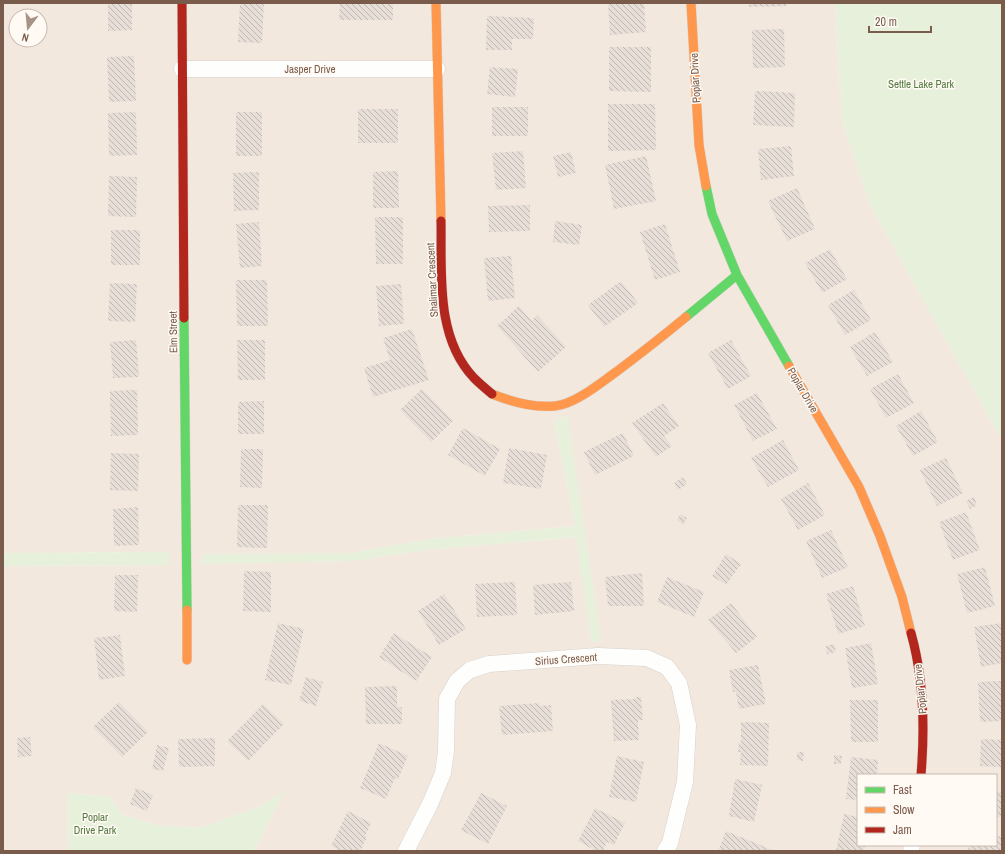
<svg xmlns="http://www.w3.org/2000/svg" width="1005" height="854" font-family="'Archivo Narrow',sans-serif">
<defs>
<pattern id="building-back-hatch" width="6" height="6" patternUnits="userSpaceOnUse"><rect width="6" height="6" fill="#e6ded7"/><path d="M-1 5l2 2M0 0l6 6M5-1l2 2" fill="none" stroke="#bfb7b1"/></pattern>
</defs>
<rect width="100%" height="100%" fill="#f9f5f0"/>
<path fill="#f2e8de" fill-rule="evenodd" d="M3,3H835L842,121L870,205L1002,440V851H254L284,791L259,807L200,828L156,825L123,815L110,797L67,793L68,851H3V566L169,565V552L3,553ZM16,16H40V40H16ZM567,416L601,641L591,642L577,537L425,550L353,561L201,563L203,554L351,553L430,539L575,526L554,420ZM858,775H996V845H858Z"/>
<path fill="#e7f0db" d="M835,3H1002V440L870,205L842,121Z
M568,416L601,641L591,642L576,537L425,550L353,561L201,564L203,554L351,553L430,539L575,526L554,420Z
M169,552V565L3,566V553Z
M285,790L254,851H68L67,793L110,797L123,815L156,825L200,828L259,807Z"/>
<path fill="url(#building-back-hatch)" d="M108,3H132V30L108,31Z
M240,3H264L262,43L238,42Z
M340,3H393V20H339Z
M608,3H644L646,32L610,35Z
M749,3H786V6L749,7Z
M487,16L534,18L533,39H512V50H486Z
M784,29L785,67L753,68L752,30Z
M609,47H651V92L609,91Z
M134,56L136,101L109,102L107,57Z
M490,67L518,69L515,97L487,94Z
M755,91L795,93L794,127L753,125Z
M608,104H655L656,150L608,151Z
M492,107H528V136H492Z
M358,109H398V143H358Z
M136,112L137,155L109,156L108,113Z
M236,112H262V156H236Z
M791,146L794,176L761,180L758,149Z
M523,151L526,188L496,190L492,153Z
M571,152L576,173L558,177L553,156Z
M646,156L656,201L614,209L605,165Z
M398,171L399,208H373V172Z
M259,172V210L234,211L233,173Z
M109,176L137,177L136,217L108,216Z
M797,188L815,229L787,241L768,201Z
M530,205V231L489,232L488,206Z
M375,217H403V264H376Z
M555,221L582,225L579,245L553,242Z
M259,222L262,266L240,268L236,224Z
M665,224L680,272L655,280L640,232Z
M111,230H140V265H111Z
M830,249L847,279L822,293L805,263Z
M511,256L515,298L488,301L484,258Z
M236,280H267L268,326H237Z
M621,281L638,303L604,327L588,305Z
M110,283L137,284L135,322L108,321Z
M401,284L404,324L379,326L376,286Z
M854,290L871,320L845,335L828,305Z
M519,306L532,321L537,315L566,347L538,372L497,326Z
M412,329L429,380L373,397L364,368L390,360L383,338Z
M875,332L893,362L867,376L850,347Z
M136,340L139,377L113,378L110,342Z
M237,340H265V380H238Z
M731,340L751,376L728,389L708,353Z
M898,374L914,403L886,418L870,389Z
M422,389L453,421L431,442L400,410Z
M137,390L138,435L111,436L110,391Z
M757,393L777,429L753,441L734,405Z
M264,401V434H238V402Z
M663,403L679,426L664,436L672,446L656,457L632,423Z
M921,411L938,442L913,456L896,426Z
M463,428L500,449L485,476L448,455Z
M623,433L634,456L595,475L584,452Z
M783,440L799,470L768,487L751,458Z
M509,448L547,455L541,489L503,483Z
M241,449H263L262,488L240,487Z
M111,453L139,454L138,491L110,490Z
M946,458L963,493L937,506L920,470Z
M683,477L687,484L678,490L674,483Z
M808,483L825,515L798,530L781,499Z
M974,497L977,505L970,509L966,501Z
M238,505H268L267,548L237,547Z
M138,507L139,545L114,546L113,509Z
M966,512L980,550L953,560L939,522Z
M680,514L687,518L683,525L677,520Z
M831,530L848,567L822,578L806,541Z
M726,554L741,564L726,585L712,576Z
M985,567L995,606L967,613L957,574Z
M244,571L271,572V612L243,611Z
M642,573L644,606H608L605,577Z
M115,575H138L137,612L114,611Z
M667,577L704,592L694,617L657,602Z
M515,582L517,615L477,617L475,584Z
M571,582L574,611L535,615L533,585Z
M853,586L865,626L838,634L826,594Z
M444,594L466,629L439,645L418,611Z
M731,603L757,637L736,653L708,620Z
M278,623L304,629L291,685L265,680Z
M1002,623V663L981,667L974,627Z
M394,633L432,657L416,681L379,657Z
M120,635L125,676L99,680L94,638Z
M871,643L878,684L852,688L845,648Z
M834,644L836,652L827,654L826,646Z
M758,665L766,704L739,709L736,692H733L729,670Z
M306,677L323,682L316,706L299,701Z
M1002,681V721L980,722L978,682Z
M397,686V707H402V724H366L365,687Z
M635,697H641L643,720H638L639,740L614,741L611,700L635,699Z
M850,700H878V742H851Z
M119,702L148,732L122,757L93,727Z
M539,703V706L551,705L553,731L502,735L499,706Z
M263,704L284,724L248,761L227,741Z
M741,722L769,723L768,766L740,765L741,752H738L739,743L741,744Z
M30,737L32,756L18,757L17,738Z
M215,738V766L179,767L178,739Z
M981,739L1002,740V767L980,766Z
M379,743L408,756L398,779L395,778L386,799L360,788Z
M157,745L169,748L163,771L152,769Z
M797,752H804L803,761L797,760Z
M834,755L842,756L841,764H834Z
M617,756L644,762L636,802L609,797Z
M851,757L878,760L877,775H858V800L846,799Z
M735,779L762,785L754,822L729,816Z
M136,788L153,795L147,811L130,804Z
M996,791L1002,792V817H996Z
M481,793L507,806L488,844L461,830Z
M595,808L625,823L614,845L607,842L603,851H596L578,841Z
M348,811L371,823L365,836L367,837L360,851H341L331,846Z
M844,814L858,817V845H865L864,851H836Z
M726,831L775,851H718Z
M996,836L1002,837V851H968L969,845H996Z"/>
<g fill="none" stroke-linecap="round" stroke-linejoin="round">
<defs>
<path id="street" d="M182,69H437
M406,851L430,804L443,773L446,751L447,699L457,681L470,670L489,664L598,656L647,658L667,667L679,683L688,725L685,782L670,843L665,851
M911,851L912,845"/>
<path id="fast" d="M706,186L712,214L737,275L789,366
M686,317L737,275
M184,318L187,610"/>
<path id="slow" d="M436,3L441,221
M691,3L699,145L706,186
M789,366L859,487L880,536L902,597L911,633
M492,394C512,402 533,408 555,406C575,404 599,384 616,372C640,354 663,336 686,317
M187,610V660"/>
<path id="jam" d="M182,3L184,318
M441,221C442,273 435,337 474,378C479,383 486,389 492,394
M911,633C924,679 925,727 921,775"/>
</defs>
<use href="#street" stroke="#d7d1cb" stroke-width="17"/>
<use href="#fast" stroke="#d9d2cb" stroke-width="10"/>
<use href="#slow" stroke="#d9d2cb" stroke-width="10"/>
<use href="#jam" stroke="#d9d2cb" stroke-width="10"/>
<use href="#street" stroke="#fefefd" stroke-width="16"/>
<use href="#fast" stroke="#63d668" stroke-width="9"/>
<use href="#slow" stroke="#ff974d" stroke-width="9"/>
<use href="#jam" stroke="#b3261e" stroke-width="9"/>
</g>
<g text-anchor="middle" stroke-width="3" stroke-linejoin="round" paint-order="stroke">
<g font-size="11" fill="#7a5c4d" stroke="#fffaf3">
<text x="310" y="73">Jasper Drive</text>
<text transform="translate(695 78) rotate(-93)" y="4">Poplar Drive</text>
<text transform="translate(432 280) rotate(-93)" y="4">Shalimar Crescent</text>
<text transform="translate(173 332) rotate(-91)" y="4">Elm Street</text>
<text transform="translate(803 390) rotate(60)" y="4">Poplar Drive</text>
<text transform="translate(566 659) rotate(-4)" y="4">Sirius Crescent</text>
<text transform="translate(920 689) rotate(-96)" y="4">Poplar Drive</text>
</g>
<g font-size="11" fill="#537a41" stroke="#fffaf3">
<text x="921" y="88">Settle Lake Park</text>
<text x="95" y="821">Poplar<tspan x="95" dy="13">Drive Park</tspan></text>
</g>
</g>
<rect width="1005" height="854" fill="none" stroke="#7a5c4d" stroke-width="8"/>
<rect x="857" y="774" width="140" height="72" fill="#fffaf3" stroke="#cabbb1"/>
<rect x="865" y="787" width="20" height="6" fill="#63d668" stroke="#cabbb1"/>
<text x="893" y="794" font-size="12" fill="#7a5c4d">Fast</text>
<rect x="865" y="807" width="20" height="6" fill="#ff974d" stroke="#cabbb1"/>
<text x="893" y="814" font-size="12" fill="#7a5c4d">Slow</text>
<rect x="865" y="827" width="20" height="6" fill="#b3261e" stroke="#cabbb1"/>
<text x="893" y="834" font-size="12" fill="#7a5c4d">Jam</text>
<g transform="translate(28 28) rotate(196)"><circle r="19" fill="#fffaf3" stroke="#cabbb1"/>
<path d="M0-3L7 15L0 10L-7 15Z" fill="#a69286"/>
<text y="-6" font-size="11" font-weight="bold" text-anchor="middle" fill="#7a5c4d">N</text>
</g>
<path d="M869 26v6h62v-6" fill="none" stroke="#7a5c4d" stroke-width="2"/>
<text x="875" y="26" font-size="12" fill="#7a5c4d" stroke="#fffaf3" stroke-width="3" paint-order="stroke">20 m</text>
</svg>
